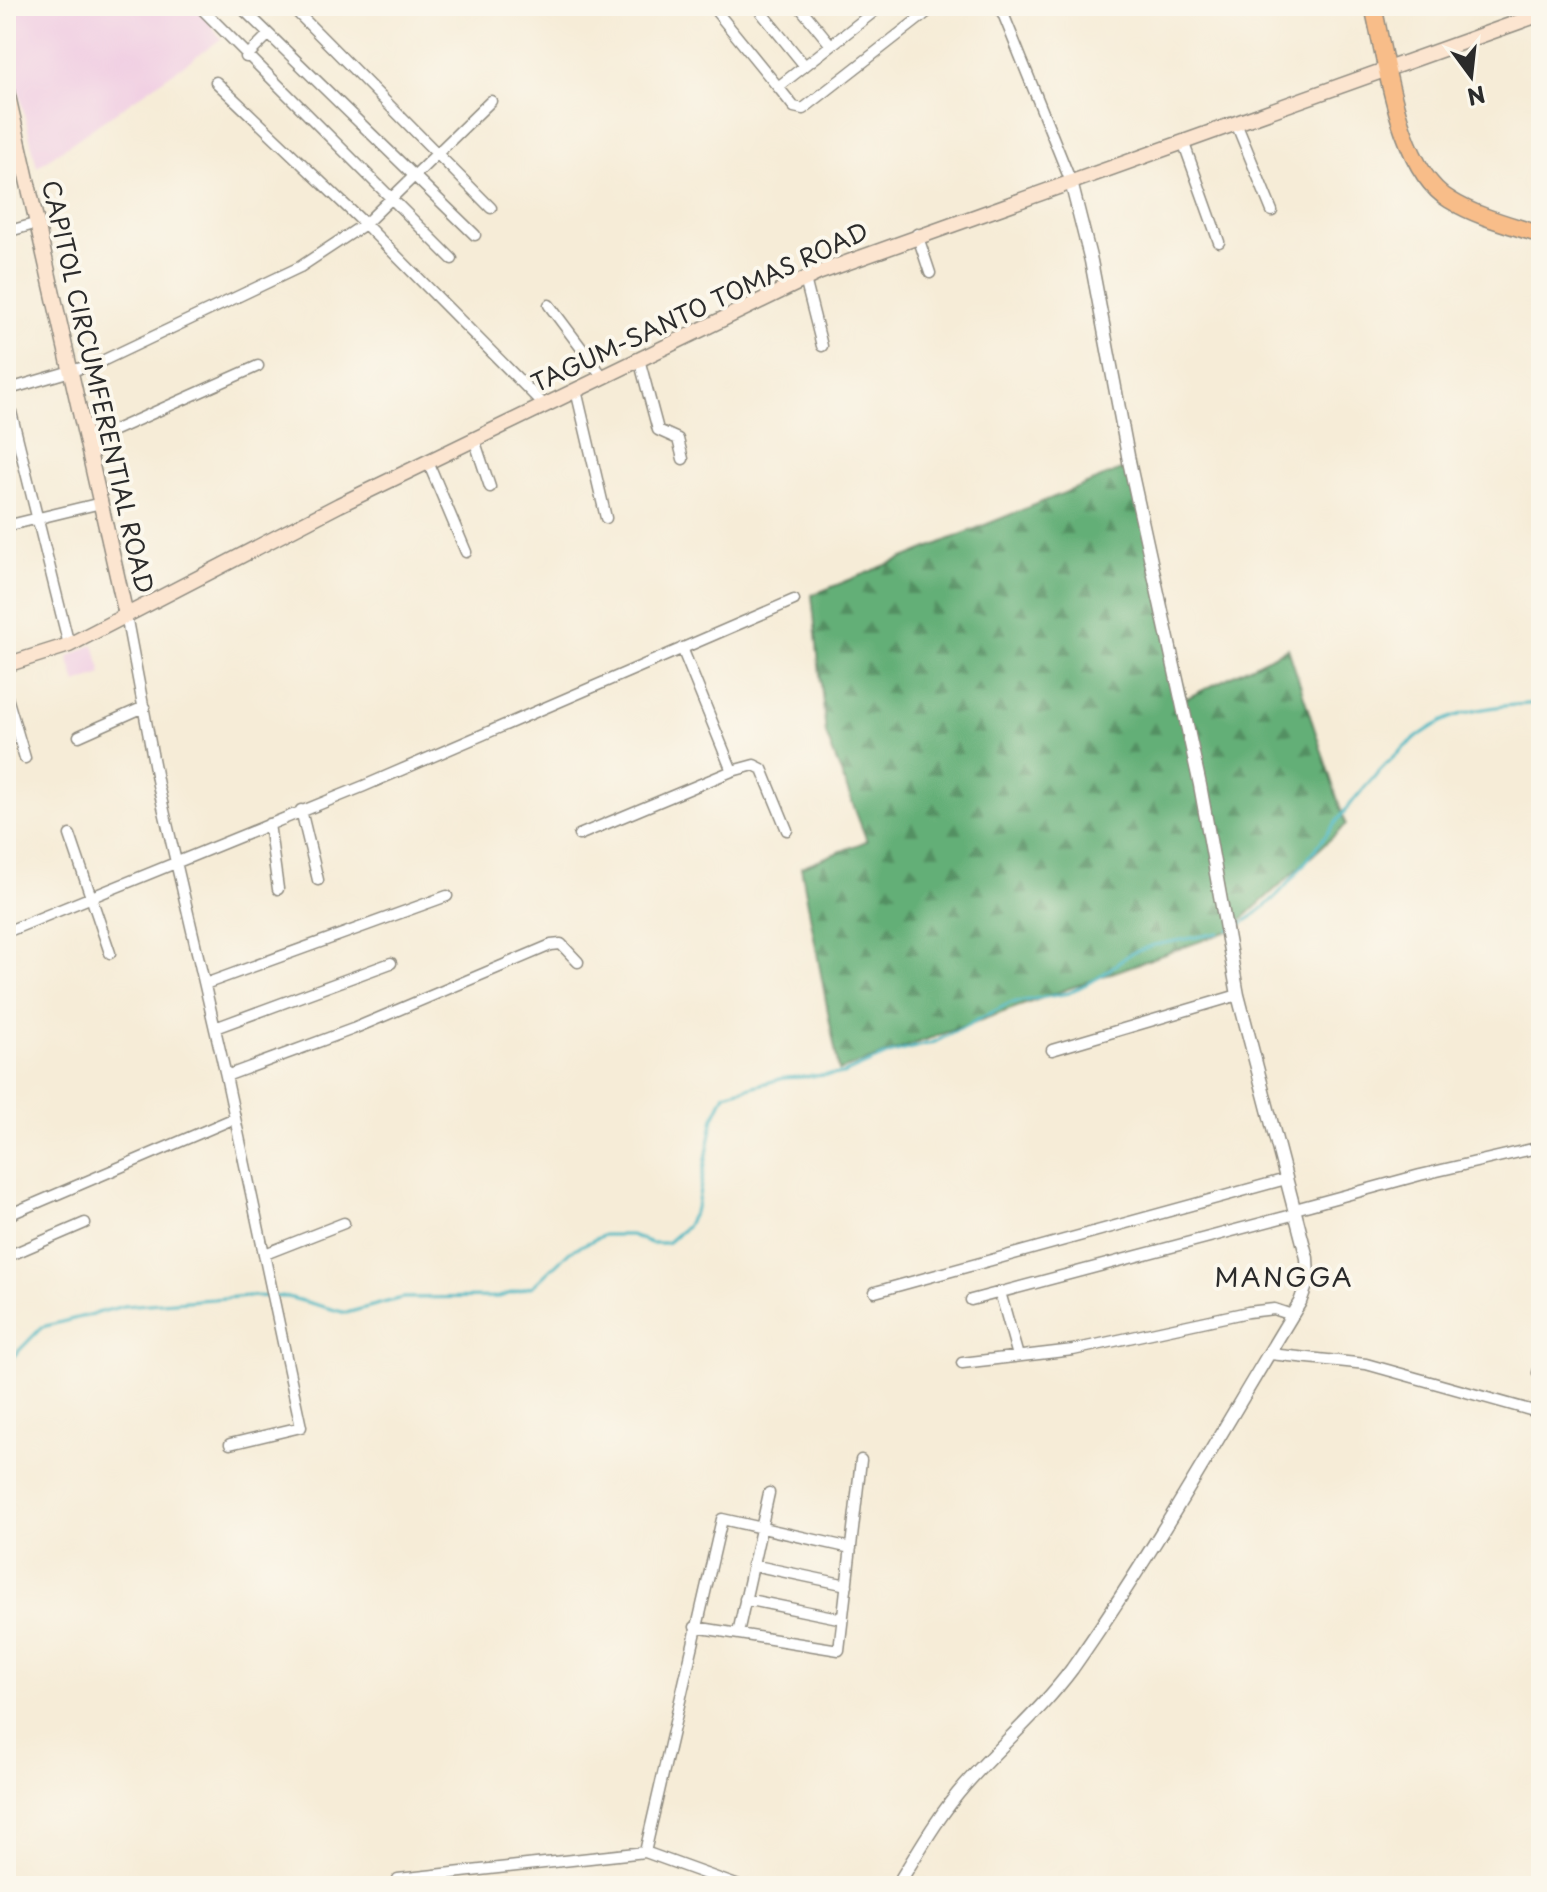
<svg xmlns="http://www.w3.org/2000/svg" width="1547" height="1892" font-family="'Playpen Sans',sans-serif">
<defs>
<pattern id="forest-firs" width="22" height="20" patternUnits="userSpaceOnUse" patternTransform="scale(2)"><rect width="22" height="20" fill="#64af77"/><path d="M5 1l3.5 6h-7zM16 11l3.5 6h-7z" fill="#538f62"/></pattern>
</defs>
<rect width="100%" height="100%" fill="#fbf7ec"/>
<filter id="ink" filterUnits="userSpaceOnUse"><feTurbulence type="fractalNoise" baseFrequency=".0125" numOctaves="2"/><feDisplacementMap in="SourceGraphic" scale="16" xChannelSelector="R" yChannelSelector="G"/><feConvolveMatrix kernelMatrix="1 2 1 2 8 2 1 2 1" color-interpolation-filters="sRGB"/></filter>
<filter id="wash" filterUnits="userSpaceOnUse"><feTurbulence type="fractalNoise" baseFrequency=".006" numOctaves="4" result="noise"/><feDisplacementMap in="SourceGraphic" scale="32" xChannelSelector="R" yChannelSelector="G"/><feGaussianBlur stdDeviation="1.8" result="paint"/><feColorMatrix in="noise" values="0 0 0 0 0 0 0 0 0 0 0 0 0 0 0 0 0 1.4 0 .05"/><feComposite in="paint" operator="in"/></filter>
<g filter="url(#wash)">
<rect width="100%" height="100%" fill="#f6ecd7"/>
<path fill="#f1d0e3" d="M6,6H199L221,39L37,167L6,37Z
M94,644L102,674L76,683L68,657Z"/>
<path fill="url(#forest-firs)" stroke="#486d51" stroke-width="2" d="M1133,465L1185,699L1288,648L1346,825L1229,931L839,1071L801,867L867,841L826,734L812,595Z"/>
<g fill="none" stroke-linecap="round" stroke-linejoin="round">
<path stroke="#47b6c1" stroke-width="3" d="M1229,930C1264,915 1292,880 1314,851C1347,807 1398,739 1450,718C1477,707 1512,705 1541,703
M6,1364L42,1327L124,1306L249,1296L288,1297L346,1313L402,1298L499,1297L533,1286L570,1251L604,1235H631L651,1243H667L686,1227L697,1206L714,1117L725,1094L784,1078L843,1074L889,1054L935,1042L1010,1003L1069,993L1098,978L1130,954L1154,945L1219,933"/>
</g>
</g>
<g filter="url(#ink)">
<g fill="none" stroke-linecap="round" stroke-linejoin="round">
<defs>
<path id="minor" d="M199,6L452,259
M291,6L491,208
M712,6L778,87L881,6
M756,6L805,66
M799,6L831,45
M1000,6L1071,182
M244,10L475,235
M246,57L268,35
M216,82L365,224L544,405
M778,87L794,107L803,109L935,6
M1236,123L1272,211
M1183,141L1219,242
M6,232L38,223
M917,234L930,273
M805,279L822,346
M549,305L603,377
M639,359L658,430L678,439L683,459
M6,390L98,363L300,267L365,224L491,101
M576,390L606,518
M6,392L69,645
M474,439L490,487
M88,442L258,366
M428,462L466,552
M6,526L101,503
M126,615L158,785L226,1076L301,1427L230,1444
M6,694L25,758
M79,736L144,707
M732,771L754,765L762,769L787,830
M301,810L318,880
M269,824L278,889
M70,835L110,953
M579,835L732,771L682,648
M6,932L364,786L794,600
M205,984L447,896
M215,1028L391,963
M1052,1050L1238,995
M226,1076L353,1029L551,945L561,944L578,962
M1295,1209L1420,1175L1541,1147
M6,1216L235,1118
M265,1254L344,1223
M6,1257L85,1223
M875,1292L1286,1179
M1000,1292L1018,1356
M971,1300L1296,1214
M1270,1354L1366,1364L1541,1413
M1541,1362L1538,1373L1541,1379
M962,1363L1073,1350L1248,1312L1274,1309L1292,1315
M752,1565L847,1585
M745,1599L843,1619
M695,1627L839,1650L861,1460
M738,1633L769,1493
M645,1852L722,1519L851,1548
M398,1879L645,1852L739,1886"/>
<path id="tertiary" d="M897,1886C918,1852 938,1816 965,1785C1000,1745 1040,1712 1072,1669C1155,1551 1225,1425 1300,1302L1308,1280L1307,1258L1238,995L1200,785L1129,461L1091,261L1071,182"/>
<path id="secondary" d="M6,87L126,615
M6,665L69,645L339,505L818,273L1541,14"/>
<path id="primary" d="M1373,6C1386,61 1399,170 1450,200C1477,217 1511,225 1541,235"/>
</defs>
<use href="#minor" stroke="#908c81" stroke-width="13"/>
<use href="#tertiary" stroke="#908c81" stroke-width="15"/>
<use href="#secondary" stroke="#908c81" stroke-width="17"/>
<use href="#primary" stroke="#908c81" stroke-width="19"/>
<use href="#minor" stroke="#fff" stroke-width="10"/>
<use href="#tertiary" stroke="#fff" stroke-width="12"/>
<use href="#secondary" stroke="#fce5d0" stroke-width="14"/>
<use href="#primary" stroke="#f8bd89" stroke-width="16"/>
</g>
</g>
<g text-anchor="middle" stroke-width="8" stroke-linejoin="round" paint-order="stroke">
<g font-size="24" fill="#2b2b2b" stroke="#fbf7ec">
<text transform="translate(700 308) rotate(-25)" y="8">TAGUM-SANTO TOMAS ROAD</text>
<text transform="translate(97 387) rotate(77)" y="8">CAPITOL CIRCUMFERENTIAL ROAD</text>
</g>
<g font-size="26" letter-spacing="2" fill="#2b2b2b" stroke="#fbf7ec">
<text x="1284" y="1287">MANGGA</text>
</g>
</g>
<rect width="1547" height="1892" fill="none" stroke="#fbf7ec" stroke-width="32"/>
<g transform="translate(1471 76) rotate(165)" stroke="#fbf7ec" stroke-width="6" paint-order="stroke">
<path d="M0-6L14 30L0 20L-14 30Z" fill="#2b2b2b"/>
<text y="-12" font-size="22" font-weight="bold" text-anchor="middle" fill="#2b2b2b">N</text>
</g>
</svg>
